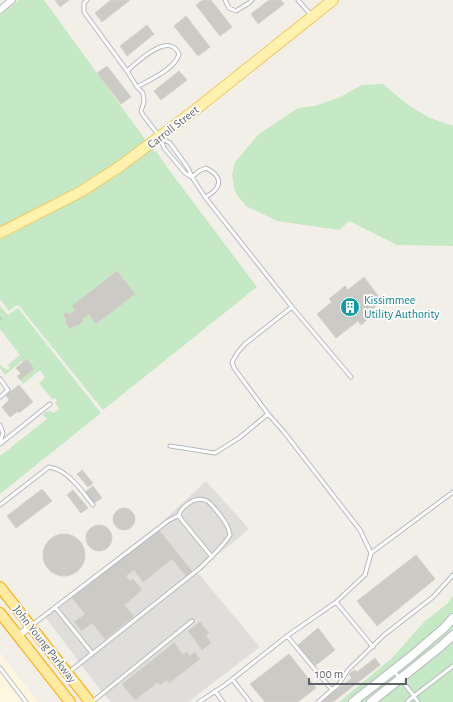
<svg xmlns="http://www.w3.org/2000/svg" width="453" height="702" font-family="'Alegreya Sans',sans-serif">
<rect width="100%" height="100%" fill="#f1efe8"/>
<path fill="#fef7e0" d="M0,653L26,687L38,702H0Z"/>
<path fill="#e0deda" d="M206,481L249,529L197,572L260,647L188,702H111L101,691L43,614L161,523Z"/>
<path fill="#c5e8c5" d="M19,0H44L147,142L80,188L0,229V15Z
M383,84L408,105L428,117L453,126V246L397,245L349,221L339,230L277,221L246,206L235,192L232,175L235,162L259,134L298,108L315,106L340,97L362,85Z
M152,148L155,152L156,151L169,170L257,287L103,410L20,307L17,305L9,311L0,299V237Z
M0,306L8,315L18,308L101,413L0,494V456L47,419L46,417L45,418L43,415C45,410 50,411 54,413L59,409L55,402L57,400L55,398L52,399L39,383L45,377L40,370L23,384L20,380L34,369L27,359L24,362L22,361L5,375L0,368V364L4,369L5,368L7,370L10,368L8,365L20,355L0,329Z
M453,595V612C423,647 383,674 347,702H339L392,658L424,622L448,603Z
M453,624V629L438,644L366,702H359Z
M453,640V702H378L443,650Z"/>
<path fill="#cccac5" stroke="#d6d1c6" d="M55,0H69L60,7Z
M111,0H130L102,22L95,13Z
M203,0H211L232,27L220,36L196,5Z
M269,0H281L284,4L258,24L251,14Z
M186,16L210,47L198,56L174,26Z
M147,25L154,34L127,56L120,46Z
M107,66L131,97L121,104L97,73Z
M179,71L187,80L161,100L154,91Z
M117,271L135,294L96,324L89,314L82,319L84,321L77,326L76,325L70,329L65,322L67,320L63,315L67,312L69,315L75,310L72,306Z
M364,277L382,301L369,312L373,315L361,325L358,321L336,338L317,314L332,302L329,299L345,286L348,290Z
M27,359L34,369L20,380L17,376L21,374L16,368Z
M19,385L33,402L19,413L18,411L10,417L2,407L9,400L6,395Z
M82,470L93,483L88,487L77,474Z
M93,486L102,498L94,503L85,492Z
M42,489L52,501L16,528L7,516Z
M73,490L88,508L81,513L67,495Z
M113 519a11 11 0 1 1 22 0a11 11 0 1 1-22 0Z
M86 538a13 13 0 1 1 26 0a13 13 0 1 1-26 0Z
M158,529L192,571L186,576L172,559L143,582L134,570L126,576L130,581L133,579L142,590L124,605L134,616L105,639L92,623L82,631L74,622L85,614L72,598Z
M43 555a21 21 0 1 1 42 0a21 21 0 1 1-42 0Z
M416,555L435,579L377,626L357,601Z
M200,622L209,633L206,636L211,643L202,650L188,631Z
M318,628L335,650L315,666L298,645Z
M174,643L183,655L187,652L190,656L194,652L200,659L169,683L167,680L160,685L158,682L135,700L122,684Z
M289,654L316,688L298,702H265L250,684Z
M375,658L380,665L333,702H321L352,678L349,674L355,670L357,672Z"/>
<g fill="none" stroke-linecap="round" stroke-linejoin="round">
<defs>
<path id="service" d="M87,0L84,3V12L127,71L137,87L143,93L144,102L141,111L143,115L160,137L164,148L185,173L191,177
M225,0L229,8L236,11L249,3L252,0
M298,0L311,15
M127,71C136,63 161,39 173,47C176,48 178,52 179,54C175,69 151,79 137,87
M161,138L170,143L188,168L192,177L205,197L292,307L351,377
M192,177L199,171L206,168C216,173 224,181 214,191C212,194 208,195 205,197
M0,379L8,390L0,397
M0,425L3,433L0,442
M0,444L50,404
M170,446L215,453L239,438L268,414
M0,505L49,467C67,469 82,491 93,505
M371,553L453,492
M336,602L373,647
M55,607L92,653
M32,625L168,521L179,515
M287,636L332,690
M0,668L26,702
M394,671L414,696L453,666
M69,672L200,568C210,558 222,548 230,535C229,532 229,528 227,526C225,521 212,504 207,501C201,498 195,499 189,503C185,506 180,509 179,515L181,519L212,557
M232,679L250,702
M215,691L223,702
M92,702L192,621
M199,702L225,685L287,636L336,602L365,575L371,553L360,530L284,432L268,414L234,368L232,362L238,352L245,344L292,307
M318,702L339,684L348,670L384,635L433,597L453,575
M407,702L414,696L418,702"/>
<path id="minor" d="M0,10L12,0
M18,636L31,626"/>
<path id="tertiary" d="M353,702L409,658L444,628L453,618
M371,702L440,647L453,635"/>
<path id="primary" d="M0,233L82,191L119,167L195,110L333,0"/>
<path id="trunk" d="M0,587L90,702
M0,613L70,702"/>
</defs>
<use href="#service" stroke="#b5b8bc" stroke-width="5"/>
<use href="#minor" stroke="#b5b8bc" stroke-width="8"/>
<use href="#tertiary" stroke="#b5b8bc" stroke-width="10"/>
<use href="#primary" stroke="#f2c960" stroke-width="12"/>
<use href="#trunk" stroke="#f9ab00" stroke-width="12"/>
<path stroke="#9cc7a9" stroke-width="1" stroke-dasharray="4 2" stroke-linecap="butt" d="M0,317L3,321"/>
<use href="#service" stroke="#fff" stroke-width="3"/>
<use href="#minor" stroke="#fff" stroke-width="6"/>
<use href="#tertiary" stroke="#fff" stroke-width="8"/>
<use href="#primary" stroke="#fff2af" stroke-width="10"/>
<use href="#trunk" stroke="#feeaa1" stroke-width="10"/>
</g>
<defs>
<symbol id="building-disc" viewBox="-11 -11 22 22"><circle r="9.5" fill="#0f9aa8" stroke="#fff"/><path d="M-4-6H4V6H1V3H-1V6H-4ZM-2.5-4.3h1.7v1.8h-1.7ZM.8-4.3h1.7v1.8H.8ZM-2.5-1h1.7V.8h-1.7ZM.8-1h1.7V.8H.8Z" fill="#fff"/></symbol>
</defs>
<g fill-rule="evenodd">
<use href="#building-disc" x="339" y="296" width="22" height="22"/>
</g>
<g text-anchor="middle" stroke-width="3.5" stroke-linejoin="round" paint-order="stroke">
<g font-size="12" fill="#5f6368" stroke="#fff">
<text transform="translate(173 127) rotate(-38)" y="4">Carroll Street</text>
<text transform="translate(45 644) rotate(52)" y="4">John Young Parkway</text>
</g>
<g font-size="12" fill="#0d838f" stroke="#fff" text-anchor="start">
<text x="364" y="304">Kissimmee<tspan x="364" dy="14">Utility Authority</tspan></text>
</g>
</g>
<path d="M309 678v6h97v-6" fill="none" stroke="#5f6368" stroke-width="2"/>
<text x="315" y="678" font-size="12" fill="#5f6368" stroke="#ffffff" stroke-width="3" paint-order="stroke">100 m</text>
</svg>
